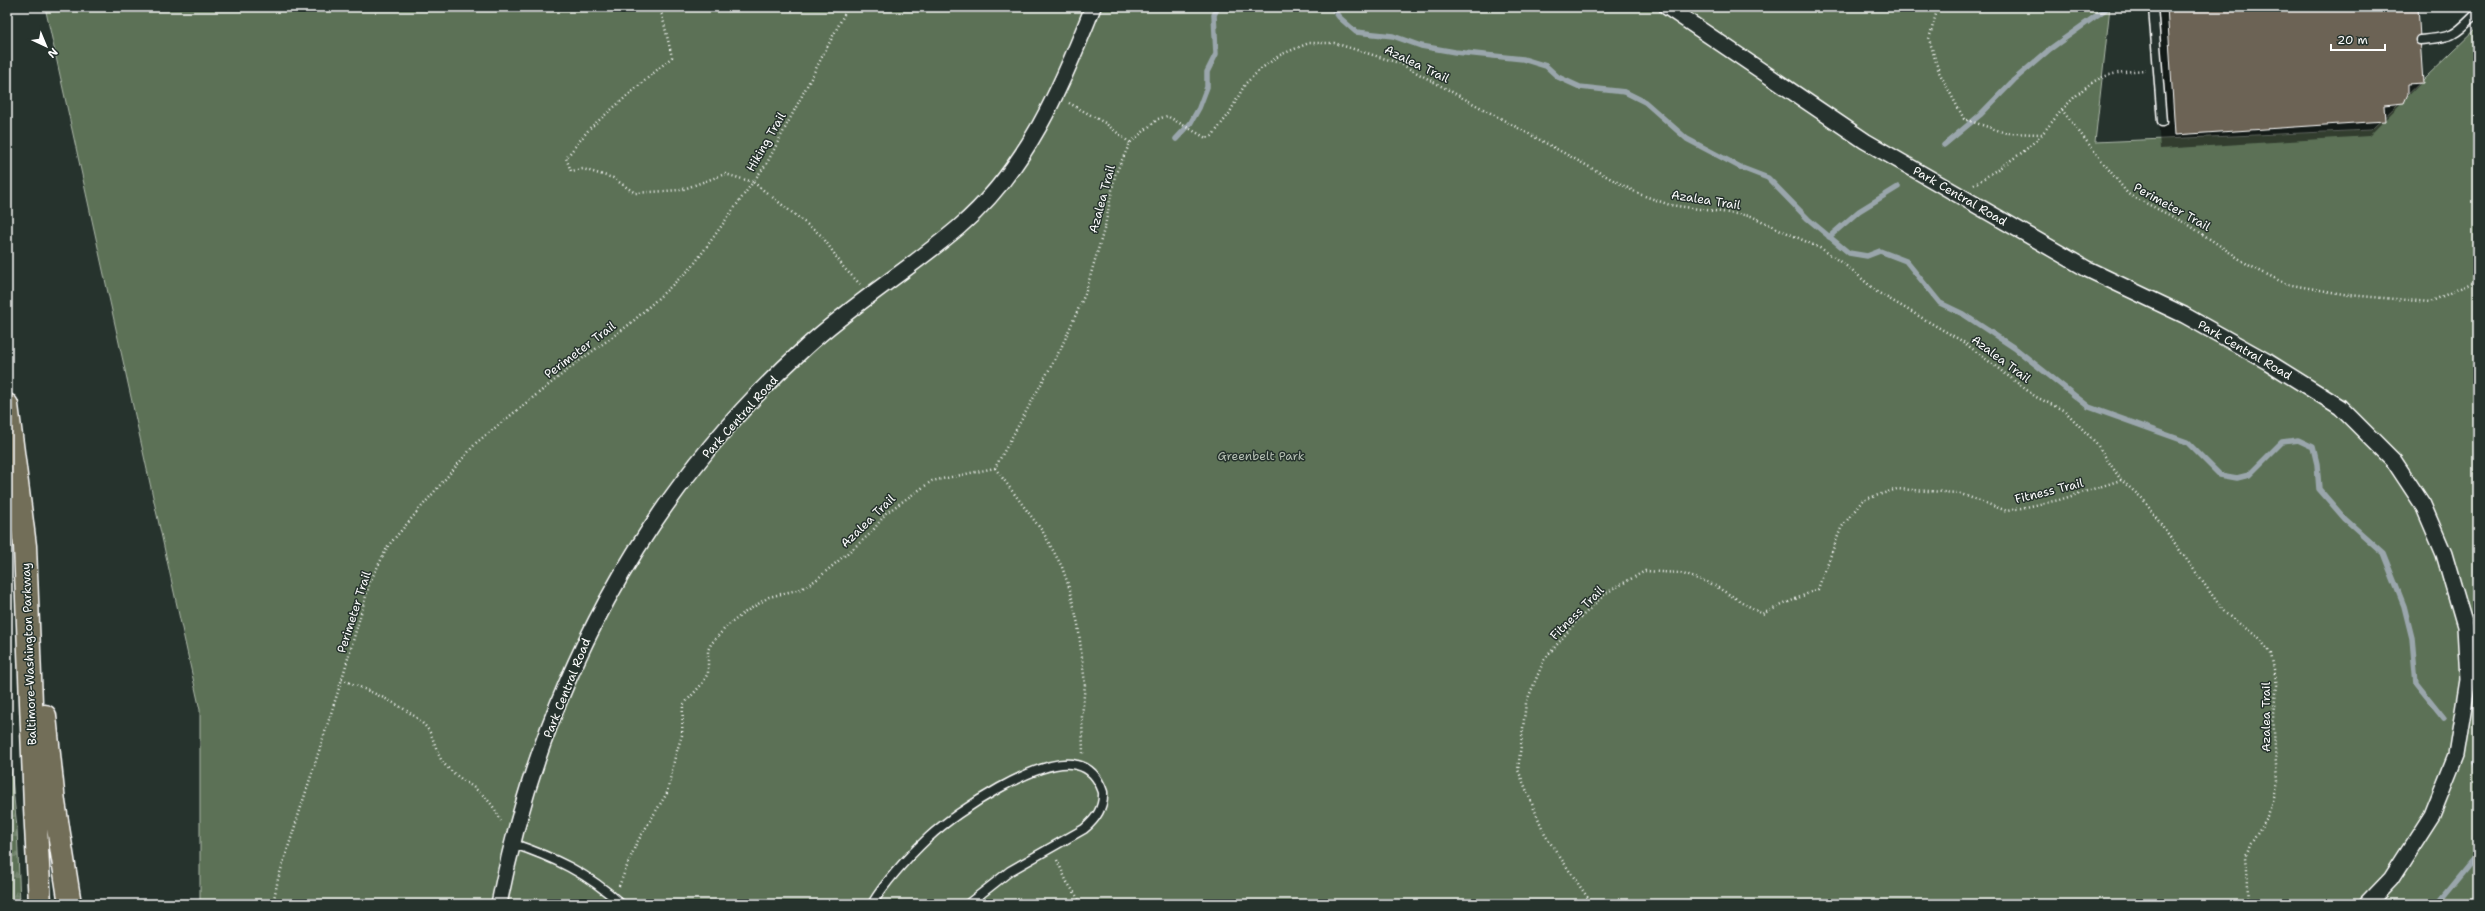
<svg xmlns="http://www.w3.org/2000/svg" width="2485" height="911" font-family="'Shantell Sans',sans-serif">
<defs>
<pattern id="forest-firs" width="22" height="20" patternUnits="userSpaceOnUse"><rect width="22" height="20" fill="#5b7156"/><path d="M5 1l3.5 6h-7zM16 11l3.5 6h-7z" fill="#74866f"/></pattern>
</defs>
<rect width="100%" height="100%" fill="#26332d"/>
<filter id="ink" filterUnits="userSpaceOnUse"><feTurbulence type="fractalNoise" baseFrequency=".025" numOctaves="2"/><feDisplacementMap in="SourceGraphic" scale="8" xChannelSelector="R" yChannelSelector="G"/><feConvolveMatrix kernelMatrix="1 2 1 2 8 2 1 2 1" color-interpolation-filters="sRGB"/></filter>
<g filter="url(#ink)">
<path fill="url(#forest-firs)" stroke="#adb8aa" d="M7,728L17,828L20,904H7Z"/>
<path fill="#5b7156" stroke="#adb8aa" d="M45,7H2110L2095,142L2371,130L2478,27V904H200V710Z"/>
<path fill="#0007" d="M2151,7H2403L2422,82L2369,136L2160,149Z"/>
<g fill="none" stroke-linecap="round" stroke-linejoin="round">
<path stroke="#9aa6ac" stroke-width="5.5" d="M1332,7L1339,17L1356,32L1393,36L1421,46L1455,52L1523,59L1546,66L1558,77L1580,87L1625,92L1645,102L1687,139L1742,168L1768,178L1808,219L1849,253L1867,256L1880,251L1906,261L1940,303L1963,314L2016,349L2089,407L2187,442L2220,475L2237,478L2249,475L2282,442L2298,440L2313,447L2317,464L2319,489L2345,519L2383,553L2404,606L2412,638L2416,683L2444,718
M1176,139L1190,124L1199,108L1207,87V72L1216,54L1214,15L1218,7
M1944,145L1980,115L2014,80L2050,49L2107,8
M1829,237L1859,211L1898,187
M2475,764L2478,766
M2437,904L2478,854"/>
</g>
<path fill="#6c6355" stroke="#fff" d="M2167,7H2418L2423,83L2408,84V94L2404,103L2384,105L2385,121L2175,135Z"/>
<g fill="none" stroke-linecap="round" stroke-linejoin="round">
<defs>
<path id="lane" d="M2153,7L2162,122
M2420,40C2455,37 2454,36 2478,12
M511,843C553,857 588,873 621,904
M872,904C887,879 908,857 929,837C956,812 1041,755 1077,765C1091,768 1099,780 1103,792C1104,808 1096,819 1084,829L1010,871L968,904"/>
<path id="street" d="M1667,7L1865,141L2087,269L2184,315L2268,362L2340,407L2394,461L2423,505L2444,554L2465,626L2468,680L2456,755L2432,815L2391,879L2367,904
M499,904C541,689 643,494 806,347C854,303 910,269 959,227C1027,169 1061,88 1093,7"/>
<path id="highway" d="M7,405L25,546L35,807L40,904
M45,716L54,802L70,904"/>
</defs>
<use href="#lane" stroke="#fff" stroke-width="11"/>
<use href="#street" stroke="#fff" stroke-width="18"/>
<use href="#highway" stroke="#fff" stroke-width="25"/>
<path stroke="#fff" stroke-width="2.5" stroke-dasharray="1 3" stroke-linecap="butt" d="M848,7L767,163L753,182L822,236L844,268L860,284
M1938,7L1929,39L1939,72L1964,119L2006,133L2042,134L2062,110L2128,194L2189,225L2250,266L2286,284L2349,295L2430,302L2478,280
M1069,103L1105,123L1130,143
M2062,110C2093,77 2102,73 2146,70
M1974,185L2023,152L2042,135
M995,468L1043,532L1062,567L1070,590L1078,624L1085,684L1082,717L1083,754
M342,679C369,692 406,704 427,728C435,738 436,756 446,766C469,789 485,787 501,821
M1057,860L1067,882L1082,904
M619,886L636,844L667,793L675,757L682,735L683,705L702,684L708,673V650L711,644L726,627L744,613L769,597L801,589L816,580L871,533L886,513L932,481L995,468L1061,348L1085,294L1105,226L1115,175L1130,143L1158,119L1167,116L1206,138L1212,136L1229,114L1245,84L1262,68L1280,55L1309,43H1334L1399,63L1639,194L1670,205L1751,216L1822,249L1852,270L1877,292L1962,341L2036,397L2065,411L2096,443L2121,480L2143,499L2225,613L2259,638L2271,654L2277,685L2273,714L2277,782L2268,816L2250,844L2246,856L2248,884L2247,904
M273,904L278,879L342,679L370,582L388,546L476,443L575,364L630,324L692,267L753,182L725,174L681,190L635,193L613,178L583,169L571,171L566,158L590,128L672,57L662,15L657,7
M1592,904L1545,835L1518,770L1526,703L1544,660L1575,623L1606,593L1645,571L1680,573L1710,583L1762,614L1818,589L1841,528L1863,500L1897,489L1958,493L2007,511L2059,500L2121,480"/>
<use href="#lane" stroke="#26332d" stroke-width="8"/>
<use href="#street" stroke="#26332d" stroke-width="15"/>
<use href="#highway" stroke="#726e59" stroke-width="22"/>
</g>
</g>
<g text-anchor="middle" stroke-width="3" stroke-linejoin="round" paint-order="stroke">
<g font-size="12" fill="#fff" stroke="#26332d">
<text transform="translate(1417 64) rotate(26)" y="4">Azalea Trail</text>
<text transform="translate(766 142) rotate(-60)" y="4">Hiking Trail</text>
<text transform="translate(1960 196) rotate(30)" y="4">Park Central Road</text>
<text transform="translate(1102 199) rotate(-75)" y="4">Azalea Trail</text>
<text transform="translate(1706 200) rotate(9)" y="4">Azalea Trail</text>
<text transform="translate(2172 207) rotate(29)" y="4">Perimeter Trail</text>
<text transform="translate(580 350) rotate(-37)" y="4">Perimeter Trail</text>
<text transform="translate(2245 350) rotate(30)" y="4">Park Central Road</text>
<text transform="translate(2001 359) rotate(37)" y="4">Azalea Trail</text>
<text transform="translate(740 417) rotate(-48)" y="4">Park Central Road</text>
<text transform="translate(2049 491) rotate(-14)" y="4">Fitness Trail</text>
<text transform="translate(868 521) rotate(-44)" y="4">Azalea Trail</text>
<text transform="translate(354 612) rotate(-72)" y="4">Perimeter Trail</text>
<text transform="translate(1577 613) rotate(-45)" y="4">Fitness Trail</text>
<text transform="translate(29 654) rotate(-92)" y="4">Baltimore-Washington Parkway</text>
<text transform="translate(567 688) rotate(-68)" y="4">Park Central Road</text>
<text transform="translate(2266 717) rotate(-90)" y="4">Azalea Trail</text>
</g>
<g font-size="12" fill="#b5bfb3" stroke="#26332d">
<text x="1261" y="460">Greenbelt Park</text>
</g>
</g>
<rect width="2485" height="911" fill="none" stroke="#26332d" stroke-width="24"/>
<rect x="12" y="12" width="2461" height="887" fill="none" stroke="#fff" stroke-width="1.5" filter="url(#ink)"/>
<g transform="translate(46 46) rotate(136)" stroke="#26332d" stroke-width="3" paint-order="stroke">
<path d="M0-3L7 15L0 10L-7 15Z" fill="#ffffff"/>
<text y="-6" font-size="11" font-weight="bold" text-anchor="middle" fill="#ffffff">N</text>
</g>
<path d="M2331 44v6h54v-6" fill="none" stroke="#ffffff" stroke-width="2"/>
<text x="2337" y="44" font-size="12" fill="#ffffff" stroke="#26332d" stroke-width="3" paint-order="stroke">20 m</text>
</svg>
